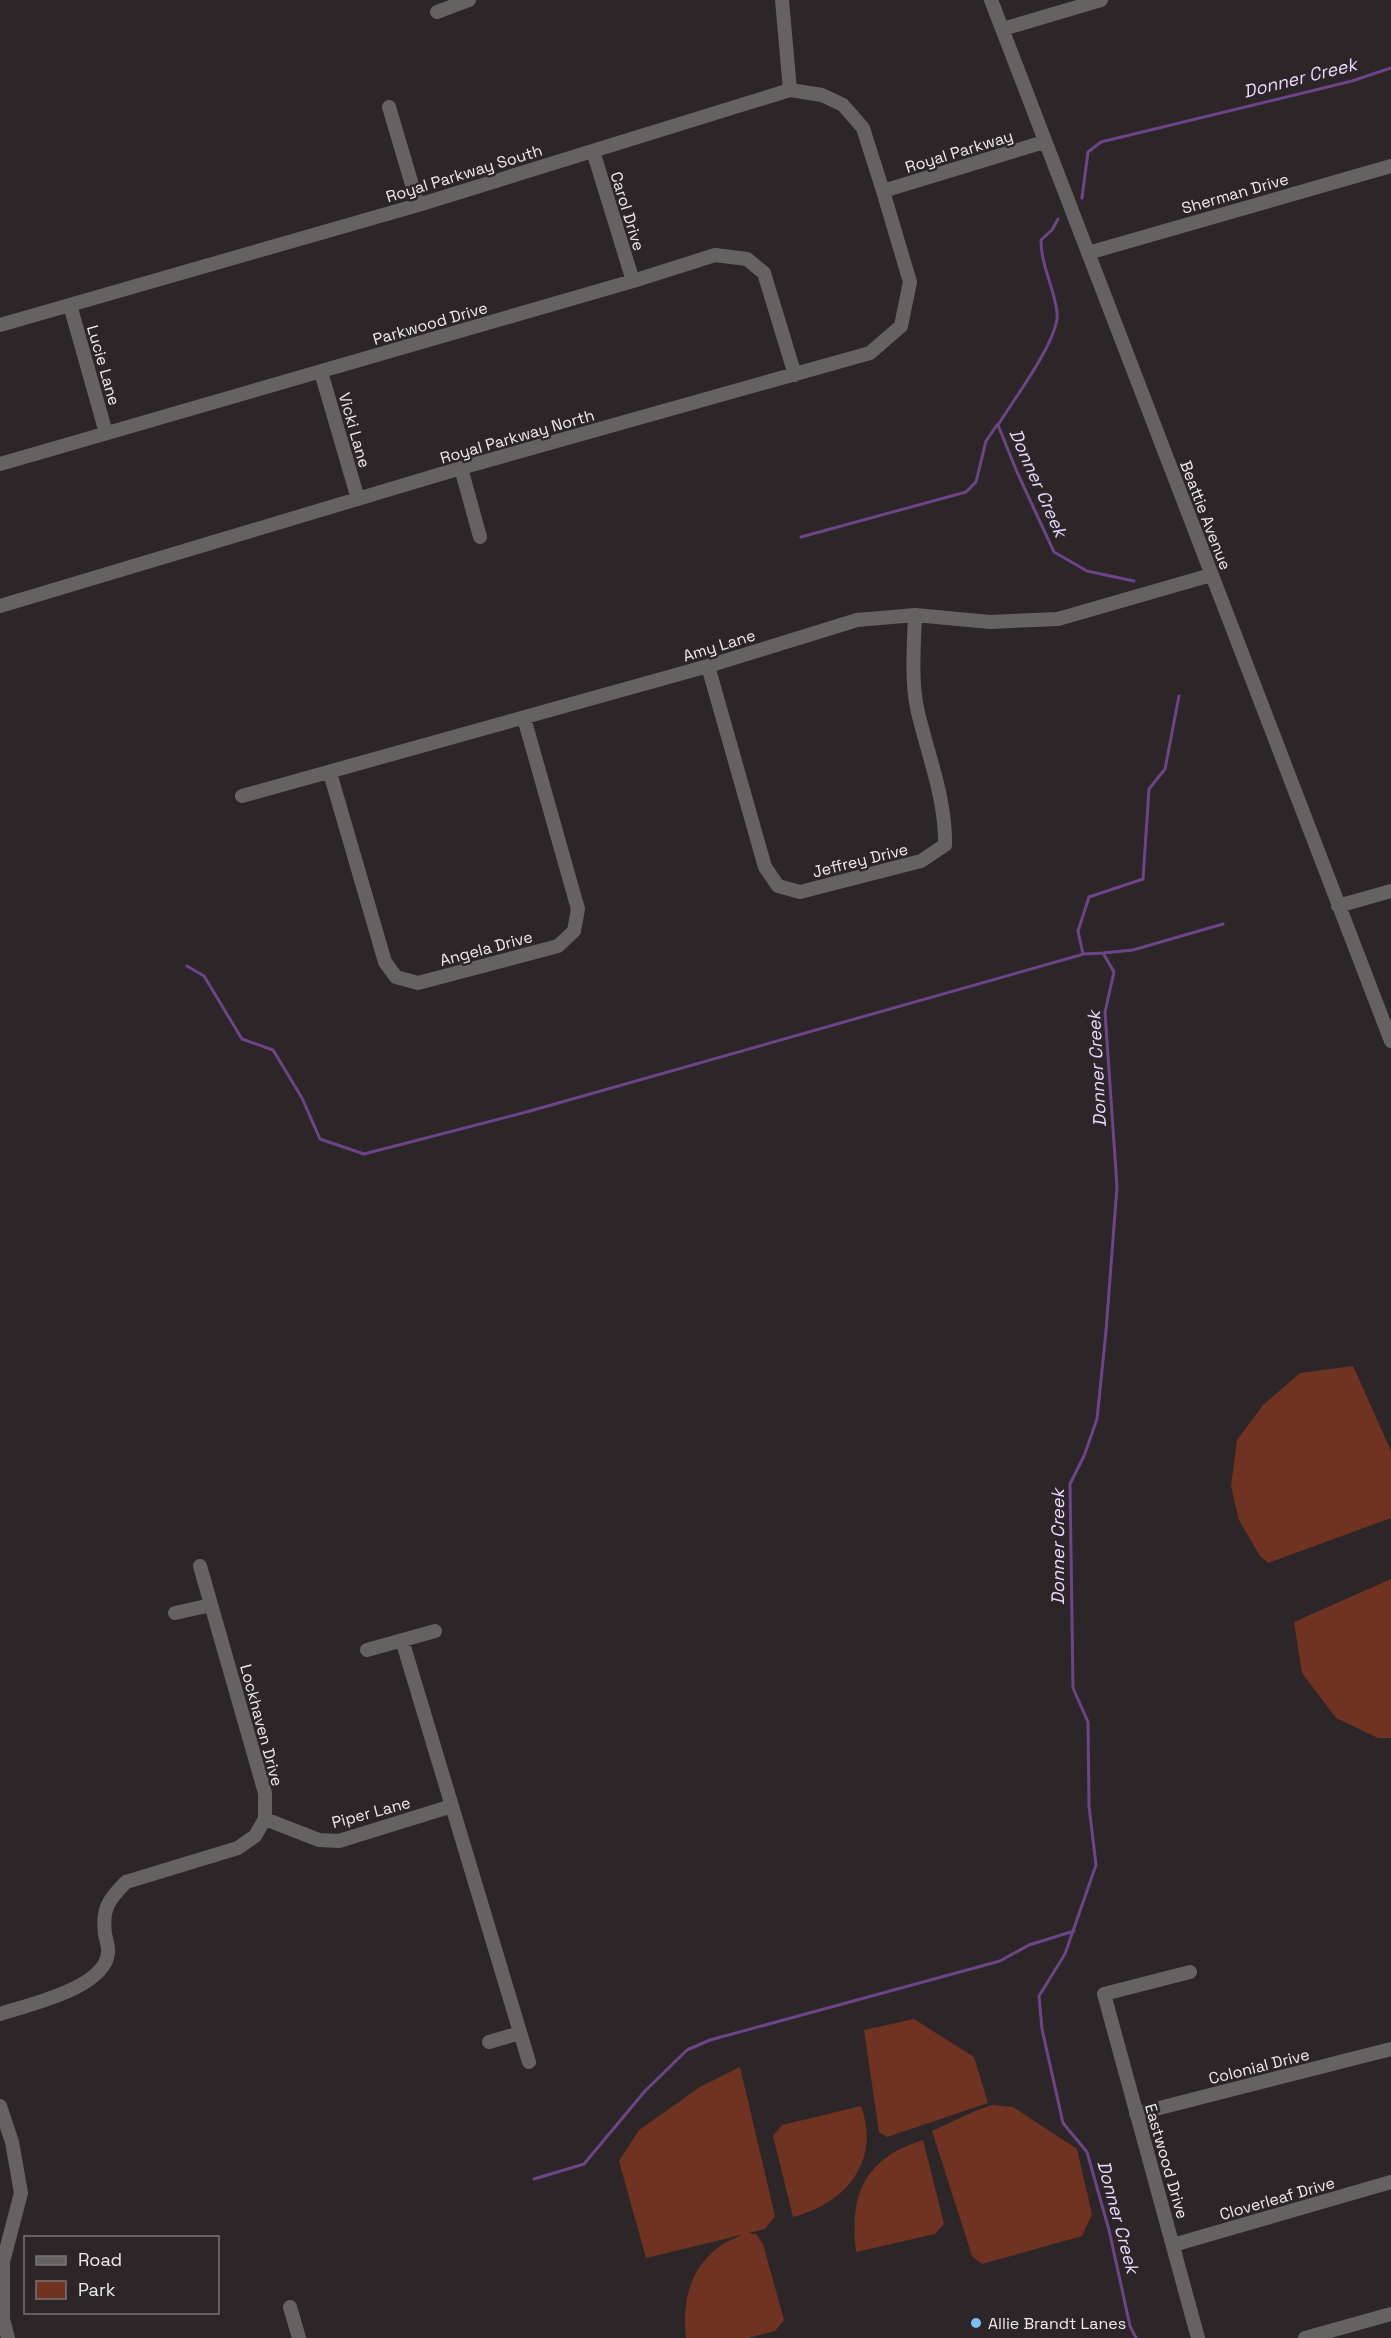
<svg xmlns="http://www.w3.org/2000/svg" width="1391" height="2338" font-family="'Space Grotesk',sans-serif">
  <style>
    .green { fill: #703221 }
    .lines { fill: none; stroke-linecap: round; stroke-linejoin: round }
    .stream { stroke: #6d4488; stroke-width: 3 }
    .minor { stroke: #666262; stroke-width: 14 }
    .poi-dot { fill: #7bbef8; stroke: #2c2628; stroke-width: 2 }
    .labels { text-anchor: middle; stroke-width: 5; stroke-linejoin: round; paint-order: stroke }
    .street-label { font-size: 16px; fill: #efeaec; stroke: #2c2628 }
    .poi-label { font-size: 16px; fill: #efeaec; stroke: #2c2628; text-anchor: start }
    .water-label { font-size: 18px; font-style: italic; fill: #edd7fe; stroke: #2c2628 }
  </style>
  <rect width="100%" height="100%" fill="#2c2628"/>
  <path class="green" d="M1353,1366l38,85v67l-123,45 -8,-7 -21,-36 -8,-34 6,-46 26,-35 37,-32z
    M1391,1579v159h-13l-42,-20 -34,-45 -8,-51z
    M914,2019l60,38 14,46 -101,34 -8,-5 -15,-102z
    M740,2067l35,149 -10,13 -17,4 8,1 7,10 21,76 -9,11 -27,7h-62c-4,-36 3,-69 34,-92 6,-5 15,-7 21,-11l-95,23 -27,-97 20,-31 61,-43z
    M992,2105l21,2 64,42 15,65 -10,22 -100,28 -10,-8 -40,-125 43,-20z
    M861,2106c20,55 -15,98 -68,111l-20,-81 9,-11z
    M923,2140l21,84 -9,10 -79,18c-7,-58 9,-94 67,-112z"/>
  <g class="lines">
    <path class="stream" d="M1082,198l6,-46 13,-10 251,-61 39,-13
      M1058,219l-6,11 -11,10c0,26 13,47 16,72 4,25 -45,90 -59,113l19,47 37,80 33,19 47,10
      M801,537l165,-45 10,-10 10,-41 11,-16
      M1103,953l30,-3 90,-26
      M187,966l17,10 38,63 31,11 29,48 18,41 44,15 166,-43 554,-157
      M534,2179l50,-15 61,-73 42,-41 23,-10 290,-79 29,-16 45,-14
      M1136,2338l-6,-12 -21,-96 -22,-78 -24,-29 -21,-94 -3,-33 26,-42 31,-89 -7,-59 -1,-84 -15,-34 -3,-204 14,-28 13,-37 9,-88 11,-144 -12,-175 9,-40 -11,-19 -20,1 -5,-23 11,-34 54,-18 6,-90 16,-20 14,-73"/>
    <path class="minor" d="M782,0l8,90
      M991,0l400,1041
      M437,12l32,-12
      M1003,29l98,-29
      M389,107l29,98
      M593,151l40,130
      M883,191l161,-49
      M1088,253l303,-87
      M70,305l36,128
      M0,325l418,-120 372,-115 32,5 21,10 20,23 20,63 27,91 -9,44 -31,27 -409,115 -461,138
      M321,372l37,127
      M0,464l633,-183 82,-26 32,4 17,14 31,102
      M461,468l19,69
      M708,666l57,201 13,19 22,6 121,-31 24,-16c1,-47 -18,-92 -28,-137 -6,-30 -3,-62 -2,-93
      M330,773l55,189 11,15 22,6 140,-37 16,-15 4,-22 -54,-191
      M242,796l466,-130 149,-46 58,-5 75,7 68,-3 153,-44
      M1338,906l53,-15
      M175,1613l36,-8
      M402,1640l127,422
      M367,1650l68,-19
      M265,1819l54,21 20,1 113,-35
      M1190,1972l-86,22 94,344
      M0,2014c28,-9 105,-26 108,-61 1,-6 -2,-13 -3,-19 -3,-25 3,-34 21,-52l112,-34 17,-12 10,-17v-26l-65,-227
      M489,2042l31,-9
      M0,2106l12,36 9,51 -18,69v57l5,19
      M1136,2114l255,-65
      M1173,2245l218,-63
      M290,2307l9,31
      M1305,2338l86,-24"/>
  </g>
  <circle class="poi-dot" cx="976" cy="2323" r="6"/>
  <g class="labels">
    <g class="street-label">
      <text transform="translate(959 151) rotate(-17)" y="6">Royal Parkway</text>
      <text transform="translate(464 173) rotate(-17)" y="6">Royal Parkway South</text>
      <text transform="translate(1235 193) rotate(-16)" y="6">Sherman Drive</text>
      <text transform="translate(628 211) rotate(73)" y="6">Carol Drive</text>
      <text transform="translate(430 323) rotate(-16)" y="6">Parkwood Drive</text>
      <text transform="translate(104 365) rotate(74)" y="6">Lucie Lane</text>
      <text transform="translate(355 430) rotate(74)" y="6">Vicki Lane</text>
      <text transform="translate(517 436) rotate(-16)" y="6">Royal Parkway North</text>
      <text transform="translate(1206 515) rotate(69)" y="6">Beattie Avenue</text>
      <text transform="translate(719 645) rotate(-17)" y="6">Amy Lane</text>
      <text transform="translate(860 860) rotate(-14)" y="6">Jeffrey Drive</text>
      <text transform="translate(486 948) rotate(-15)" y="6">Angela Drive</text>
      <text transform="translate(262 1725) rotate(75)" y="6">Lockhaven Drive</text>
      <text transform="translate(371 1812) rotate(-15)" y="6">Piper Lane</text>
      <text transform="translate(1259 2066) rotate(-14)" y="6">Colonial Drive</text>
      <text transform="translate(1167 2161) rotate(74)" y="6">Eastwood Drive</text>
      <text transform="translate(1277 2198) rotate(-16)" y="6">Cloverleaf Drive</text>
    </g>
    <g class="poi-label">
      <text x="988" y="2329">Allie Brandt Lanes</text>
    </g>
    <g class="water-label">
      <text transform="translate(1300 78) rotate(-14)" y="6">Donner Creek</text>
      <text transform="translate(1038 483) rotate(66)" y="6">Donner Creek</text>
      <text transform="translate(1097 1069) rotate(-93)" y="6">Donner Creek</text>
      <text transform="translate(1058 1547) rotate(-90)" y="6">Donner Creek</text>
      <text transform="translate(1118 2217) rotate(75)" y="6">Donner Creek</text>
    </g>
  </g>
  <rect x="24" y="2236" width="195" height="78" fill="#2c2628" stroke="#7a7476" stroke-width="1.5"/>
  <rect x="36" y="2256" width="30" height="9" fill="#666262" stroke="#7a7476" stroke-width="1.5"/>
  <text x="78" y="2266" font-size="18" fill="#efeaec">Road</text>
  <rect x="36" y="2281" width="30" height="18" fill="#703221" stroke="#7a7476" stroke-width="1.5"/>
  <text x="78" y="2296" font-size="18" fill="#efeaec">Park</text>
</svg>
